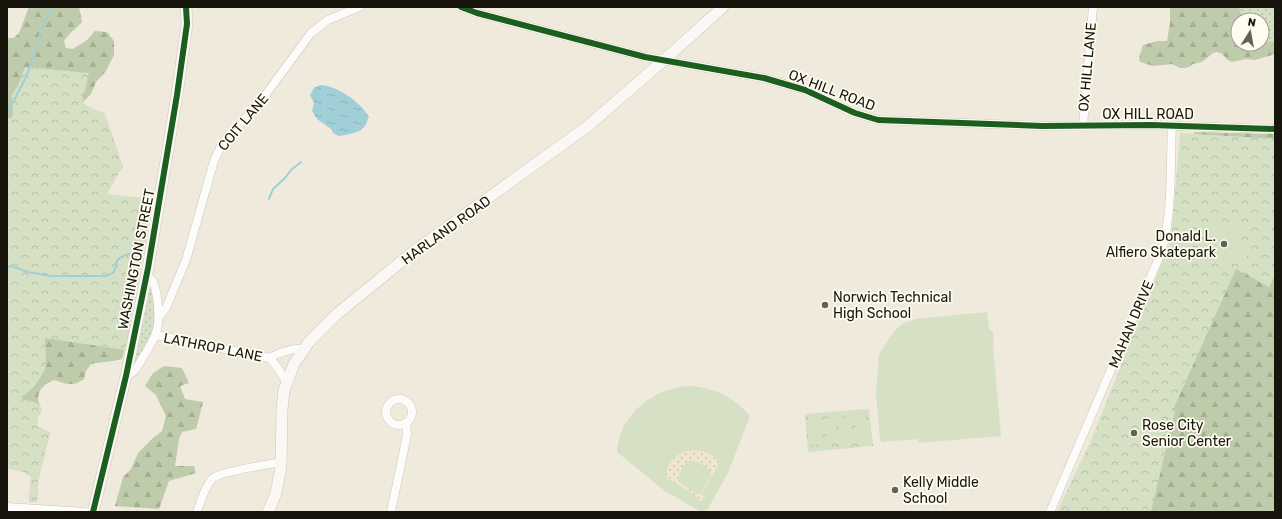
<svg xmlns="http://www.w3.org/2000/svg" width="1282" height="519" font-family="Rubik,sans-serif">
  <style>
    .grass { fill: url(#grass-dots) }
    .forest { fill: url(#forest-firs) }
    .sand { fill: url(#sand-dots); fill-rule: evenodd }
    .park { fill: url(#park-crowns) }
    .garden { fill: #d5e0c4; fill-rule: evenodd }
    .water { fill: url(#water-ripples) }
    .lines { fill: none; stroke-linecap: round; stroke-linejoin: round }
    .stream { stroke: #a0cfd7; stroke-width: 2 }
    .street-casing { stroke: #cbc7bc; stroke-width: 9 }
    .secondary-casing { stroke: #cbc7bc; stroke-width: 12 }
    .street { stroke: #fdfcfa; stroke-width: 8 }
    .secondary { stroke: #faf7f5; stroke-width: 11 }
    .cycleway-casing { stroke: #fffcf1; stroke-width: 8 }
    .cycleway { stroke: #1b5e20; stroke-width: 6 }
    .poi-dot { fill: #636055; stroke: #fffcf1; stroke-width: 1.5 }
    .labels { text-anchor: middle; stroke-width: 3.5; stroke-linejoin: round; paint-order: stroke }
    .street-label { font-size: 14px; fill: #18150c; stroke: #fffcf1 }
    .poi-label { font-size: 14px; fill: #18150c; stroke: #fffcf1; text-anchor: start }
  </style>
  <defs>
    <pattern id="grass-dots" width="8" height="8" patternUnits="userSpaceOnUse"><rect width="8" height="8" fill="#d5e0c4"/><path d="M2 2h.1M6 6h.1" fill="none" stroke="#b6bfa7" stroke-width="1.8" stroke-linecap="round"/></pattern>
    <pattern id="forest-firs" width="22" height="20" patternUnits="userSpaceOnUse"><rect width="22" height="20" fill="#beccab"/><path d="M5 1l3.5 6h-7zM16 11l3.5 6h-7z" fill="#a3ae92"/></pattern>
    <pattern id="sand-dots" width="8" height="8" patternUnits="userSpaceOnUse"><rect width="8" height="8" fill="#efe7cd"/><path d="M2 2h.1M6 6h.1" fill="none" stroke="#ccc5af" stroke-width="1.8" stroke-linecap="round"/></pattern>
    <pattern id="park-crowns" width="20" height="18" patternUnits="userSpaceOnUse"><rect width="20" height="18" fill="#d5e0c4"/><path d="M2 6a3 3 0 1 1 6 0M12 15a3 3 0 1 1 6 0" fill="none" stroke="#b6bfa7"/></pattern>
    <pattern id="water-ripples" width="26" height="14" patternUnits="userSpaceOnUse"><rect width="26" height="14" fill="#a0cfd7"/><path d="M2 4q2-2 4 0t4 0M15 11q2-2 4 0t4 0" fill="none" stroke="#89b1b7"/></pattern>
  </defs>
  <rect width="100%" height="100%" fill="#efeadc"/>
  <path class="grass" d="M1239,7h36v34l-8,1 -5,-1v-21h-19z
    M150,284l3,2 3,39 -15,32 -10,11z"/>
  <path class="forest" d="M29,7h50l3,15c-6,7 -13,11 -18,19l2,7 7,1 14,-9 8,-9 12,1 7,9v14l-8,16 -10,11 -5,12 -9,9 -75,25v-90h7l5,-5z
    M1168,7h71l4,13h-5v24h24v-3l5,1 8,-1v13l-20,6 -9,-1 -14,3 -4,-2 -6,-6 -5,-2 -4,1 -11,9 -9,2 -4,3 -4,1h-5l-8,-4 -19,2 -13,-4 -1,-4 4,-13 14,-4h10l3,-18v-14z
    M1194,132l81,2v378h-138z
    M132,319l-10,40c-10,3 -21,3 -31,5l-5,7 -2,8c-11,8 -18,5 -30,1 -15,6 -20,16 -12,30l-4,6 -1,10 13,7 -12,47 -1,22h-8l2,-25 -7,-5 -17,-4v-72l17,-1 9,-8 12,-18v-32z
    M164,366l18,2 7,15 -9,3 5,13 18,3 -7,27 -14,3 -3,7 -4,27h19l2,7 -27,8 -10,28 -44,-3 8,-29 8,-8 7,-16 15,-15 9,-7 4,-15 -10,-21 -11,-9 8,-13z"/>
  <path class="sand" d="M690,450c11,0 23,2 29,13l-17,30 2,6 -3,2 -4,-1 -1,-5 -28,-16 -2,-3c0,-14 12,-23 24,-26zM690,460c7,0 17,7 21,12l-10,21 -4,1 -18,-18z"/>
  <path class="park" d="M25,67l64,6 -7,30 23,11 18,52 -16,28 46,5 -28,151 -80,-12c0,8 2,25 0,31 -5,11 -15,24 -25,28l19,7 3,6 -4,6 -1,10 13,7 -12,47 -1,22h-8l2,-25 -7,-5 -17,-4v-349l4,-1 2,-3 -1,-20 7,-12z
    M1180,133l95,6v136l-6,12 -33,-18 -63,141 2,1 -24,101h-94l35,-74 79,-198z
    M869,409l4,37 -65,6 -3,-38z"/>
  <path class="garden" d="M1226,223l14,5 -1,7 -3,1 1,7 7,2 4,10 -4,4h-14l-5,5 -3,1 -9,-8v-6l-6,-19 4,-6z
    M987,312l2,17 4,4 1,13 -1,1 8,89 -83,7v-4l-36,3 -2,-2 -4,-46 3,-39 15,-24 10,-8 11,-4z
    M689,386c25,1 45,11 61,30l-23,59 -20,35 -6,2 -36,-21 -48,-39c3,-38 35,-63 72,-66zM690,450c11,0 23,2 29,13l-17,31 2,3 -3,4 -5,-2v-4l-28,-16 -2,-3c0,-14 12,-23 24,-26z
    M866,416l3,24 -12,1 -2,-24z
    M851,417l2,25 -11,1 -2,-25z
    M836,418l2,25 -11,1 -2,-25z
    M821,420l2,24 -11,1 -3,-24z
    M690,460c7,0 17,7 21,12l-1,6 -9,15 -4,1 -19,-13c0,-7 6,-17 12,-21z"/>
  <path class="water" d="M320,85c16,0 41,17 49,32l-4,9 -5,5 -10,3 -11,2 -6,-3 -2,-4 -14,-10 -5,-8 2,-8 -4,-8 4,-7z"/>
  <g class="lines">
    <path class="stream" d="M7,114l20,-39 15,-47 10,-21
      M269,199l4,-10 12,-11 6,-8 10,-8
      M7,267l4,-1 17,6 23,4h56l7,-4c1,-3 2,-8 3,-11 5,-7 18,-8 26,-9
      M443,512h6"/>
    <defs>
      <path id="street" d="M461,7l16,6 168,44 119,21 41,12 50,23 23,7 164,6 109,-1 124,4
        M1083,126l10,-119
        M159,317l7,-9 20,-48 28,-99 9,-19 35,-37 53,-72 17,-13 31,-13
        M156,335l113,23c9,7 11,16 18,24
        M269,358c11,-6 21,-10 34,-9
        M126,376c9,-3 12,-10 16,-17 16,-25 19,-33 15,-62 -2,-9 -2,-16 -10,-21
        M386 412a13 13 0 1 1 26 0a13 13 0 1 1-26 0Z
        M7,507l78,5
        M197,512c3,-9 9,-28 16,-34 7,-6 57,-14 69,-16
        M391,512l16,-77 -1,-12
        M1050,512l111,-259c12,-38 9,-88 11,-128"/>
      <path id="secondary" d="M93,512l33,-136 22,-108 29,-173 10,-71 -1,-17
        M268,512l8,-19 5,-26 1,-58 2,-19 10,-26 15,-22 28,-28 76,-62 175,-126 76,-66 59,-53"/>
    </defs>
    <use href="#street" class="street-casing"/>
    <use href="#secondary" class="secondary-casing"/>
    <use href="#street" class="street"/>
    <use href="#secondary" class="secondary"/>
    <defs>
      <path id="cycleway" d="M461,7l16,6 168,44 119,21 41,12 50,23 23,7 164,6 109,-1 124,4
        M93,512l33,-136 22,-108 29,-173 10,-71 -1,-17"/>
    </defs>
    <use href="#cycleway" class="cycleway-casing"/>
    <use href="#cycleway" class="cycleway"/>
  </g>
  <g class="poi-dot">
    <circle cx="1224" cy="244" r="4"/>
    <circle cx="825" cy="305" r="4"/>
    <circle cx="1134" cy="433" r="4"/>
    <circle cx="895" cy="490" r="4"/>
  </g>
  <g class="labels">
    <g class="street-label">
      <text transform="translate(1087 67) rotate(-85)" y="5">OX HILL LANE</text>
      <text transform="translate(832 90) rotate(21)" y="5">OX HILL ROAD</text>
      <text x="1148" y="119">OX HILL ROAD</text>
      <text transform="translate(243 122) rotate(-50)" y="5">COIT LANE</text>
      <text transform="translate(446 230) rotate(-36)" y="5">HARLAND ROAD</text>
      <text transform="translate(136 259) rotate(-79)" y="5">WASHINGTON STREET</text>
      <text transform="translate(1131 324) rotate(-67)" y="5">MAHAN DRIVE</text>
      <text transform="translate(213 347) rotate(11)" y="5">LATHROP LANE</text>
    </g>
    <g class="poi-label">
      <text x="1216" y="241" text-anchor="end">Donald L.<tspan x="1216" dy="16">Alfiero Skatepark</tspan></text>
      <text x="833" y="302">Norwich Technical<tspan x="833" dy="16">High School</tspan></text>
      <text x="1142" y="430">Rose City<tspan x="1142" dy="16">Senior Center</tspan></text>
      <text x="903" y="487">Kelly Middle<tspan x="903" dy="16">School</tspan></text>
    </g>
  </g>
  <rect width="1282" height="519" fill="none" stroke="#18150c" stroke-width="16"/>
  <g transform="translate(1250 32) rotate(11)"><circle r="19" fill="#fffcf1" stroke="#a3a095"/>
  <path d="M0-3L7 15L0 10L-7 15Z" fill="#636055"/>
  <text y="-6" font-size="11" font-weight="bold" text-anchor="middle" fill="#18150c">N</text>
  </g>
</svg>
